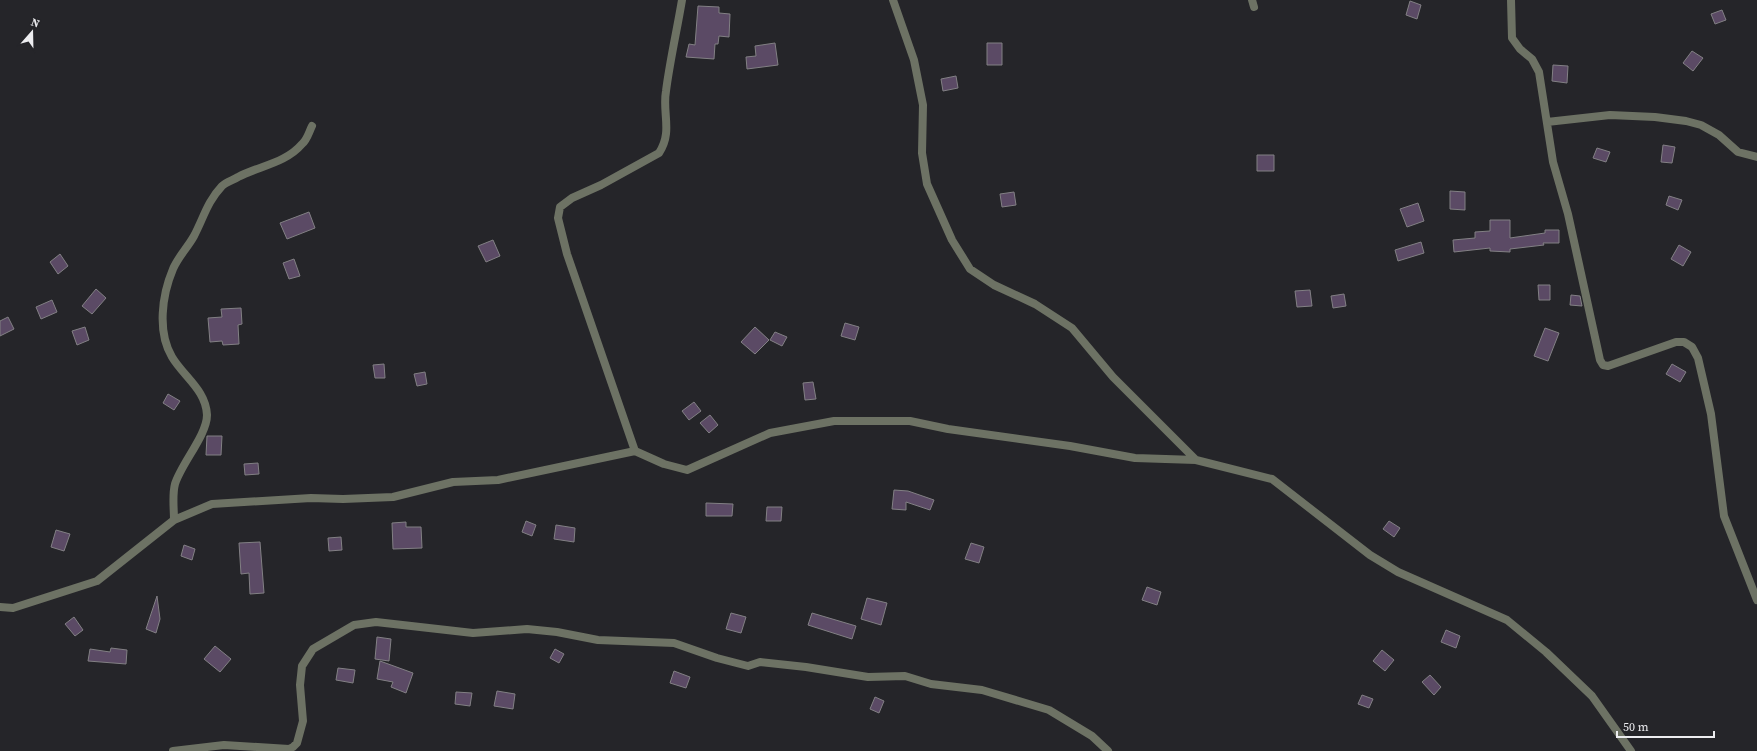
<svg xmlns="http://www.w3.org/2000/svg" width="1757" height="751" font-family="'Source Serif 4',serif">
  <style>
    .building { fill: #5b4a65; stroke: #828084 }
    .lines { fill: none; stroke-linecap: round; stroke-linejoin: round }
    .street { stroke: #6d7264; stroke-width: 8 }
  </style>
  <rect width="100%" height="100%" fill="#252529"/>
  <path class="building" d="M1410,1l11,4 -4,14 -11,-4z
    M698,6l21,1v6l11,1 -1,23 -10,-1 -1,8h-3l-1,15 -28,-2 3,-13 6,1z
    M1722,10l4,10 -11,4 -4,-10z
    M775,43l3,22 -31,4 -1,-12 10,-1 -1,-10z
    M987,43h15v22h-15z
    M1692,51l11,7 -10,13 -10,-8z
    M1553,65l15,1 -1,17 -15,-2z
    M956,76l2,12 -15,3 -2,-12z
    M1663,145l12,2 -3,16 -11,-1z
    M1597,148l13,4 -4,10 -13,-4z
    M1257,155h17v16h-17z
    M1450,191l15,1v18l-15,-1z
    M1014,192l2,13 -14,2 -2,-13z
    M1669,196l13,4 -4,10 -12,-5z
    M1418,203l6,18 -17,6 -7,-18z
    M309,212l6,16 -28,11 -7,-16z
    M1490,220h20v18l35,-5v-3h14v13h-16l1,2 -34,4v3l-20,-1v-3l-36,4 -1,-12 22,-2v-6l15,-1z
    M493,240l7,16 -14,6 -8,-16z
    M1421,242l3,11 -26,8 -3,-11z
    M1679,245l12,7 -8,14 -12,-7z
    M60,254l8,12 -10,8 -8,-12z
    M294,259l6,17 -11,3 -6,-16z
    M1538,285h12v15h-11z
    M96,289l10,9 -14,16 -10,-8z
    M1310,290l2,16 -15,1 -2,-16z
    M1344,294l2,12 -13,2 -2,-12z
    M1571,295l9,1 2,10 -12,-1z
    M52,300l5,12 -16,7 -5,-12z
    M241,308l1,16 -4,1 1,19 -16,1 -1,-4 -12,1 -2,-24 14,-1 -1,-8z
    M8,317l6,12 -14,7v-15z
    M845,323l14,4 -4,13 -14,-4z
    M85,327l4,13 -12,5 -5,-14z
    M755,327l14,13 -14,14 -14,-12z
    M1545,328l14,5 -11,28 -14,-5z
    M775,332l12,5 -5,9 -12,-6z
    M384,364l1,14h-10l-2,-13z
    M1672,364l14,8 -6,10 -14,-8z
    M425,372l2,12 -10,2 -3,-12z
    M813,382l3,17 -11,1 -2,-17z
    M168,394l12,7 -6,9 -11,-7z
    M694,402l7,9 -12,9 -7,-9z
    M710,415l8,10 -9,8 -9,-10z
    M207,436h15l-1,19h-15z
    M258,463l1,11 -14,1 -1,-11z
    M894,490l14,1 26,9 -4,10 -24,-8v8l-14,-1z
    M706,503l27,1 -1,12h-26z
    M767,507h15l-1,14h-15z
    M526,521l10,4 -4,11 -10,-4z
    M1389,521l11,7 -6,9 -11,-8z
    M406,522v5h15l1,21 -29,1 -1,-26z
    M556,525l19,3 -1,14 -20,-3z
    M56,530l14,4 -6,17 -13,-4z
    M341,537l1,13 -13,1 -1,-13z
    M260,542l4,51 -14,1 -1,-21 -8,1 -2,-31z
    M971,543l13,4 -5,16 -14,-4z
    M184,545l11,4 -3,11 -11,-4z
    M1147,587l14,5 -4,13 -15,-5z
    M157,596l3,23 -4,14 -10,-4z
    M867,598l20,5 -6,22 -20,-6z
    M731,613l15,4 -5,16 -15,-4z
    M812,613l44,13 -4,13 -44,-14z
    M74,617l9,13 -8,6 -10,-12z
    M1446,630l14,6 -4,12 -15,-6z
    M377,637l14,2 -2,22 -14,-2z
    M215,646l16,13 -11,13 -16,-13z
    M111,648l16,2 -1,14 -38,-3 2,-12 20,3z
    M555,649l9,5 -5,9 -9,-5z
    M1382,650l12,10 -9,11 -12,-10z
    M380,661l33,12 -7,20 -15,-6 2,-5 -16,-3z
    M338,668l17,2 -2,13 -17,-3z
    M674,671l16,6 -4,11 -16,-5z
    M1430,675l11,12 -7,8 -12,-13z
    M497,691l18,3 -2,15 -19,-3z
    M456,692l16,1 -2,13 -15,-2z
    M1362,695l11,4 -4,9 -11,-4z
    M875,697l9,4 -5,12 -9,-4z"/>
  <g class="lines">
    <path class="street" d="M893,0l21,60 9,45 -1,48 5,31 25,56 18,29 24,16 41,19 37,24 41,49 83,83
      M1252,0l2,7
      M1511,0l1,38 8,11 12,10 7,13 14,90 15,52 32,146 3,5 5,1 68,-24h8l8,5 6,11 13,56 13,102 33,84
      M1547,122l63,-7 45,2 31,4 15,4 18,10 19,17 19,5
      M635,451l-68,-197 -9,-36 2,-11 12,-9 29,-13 58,-32c14,-21 3,-40 7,-62 4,-31 11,-61 16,-91
      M174,520c0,-12 -2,-25 1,-36 6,-20 32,-49 32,-69 -1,-25 -23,-38 -35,-58 -15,-25 -10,-62 1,-88 5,-12 15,-22 21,-33 10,-19 13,-34 28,-50 4,-4 11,-6 16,-9 21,-11 48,-14 64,-33 5,-4 7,-12 10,-18
      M0,607l13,1 84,-27 77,-61 38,-16 99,-6 32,1 50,-2 60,-15 45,-2 137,-29 29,13 23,6 83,-37 64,-12h76l38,8 122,17 65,12 61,2 76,19 98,76 28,17 109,48 39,32 46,44 39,55
      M173,751l51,-6 65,4 4,-2 4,-4 6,-22 -3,-36 2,-19 11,-17 41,-24 22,-3 97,11 54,-4 30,3 41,8 76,3 43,15 31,8 12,-4 46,5 62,10 37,-1 26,8 51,6 67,20 43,26 16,15"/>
  </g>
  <g transform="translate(32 32) rotate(20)" stroke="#252529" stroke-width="3" paint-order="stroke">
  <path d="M0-3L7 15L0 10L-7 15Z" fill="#ededf0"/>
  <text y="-6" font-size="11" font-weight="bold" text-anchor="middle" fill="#ededf0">N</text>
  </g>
  <path d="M1617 731v6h97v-6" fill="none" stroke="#ededf0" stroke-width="2"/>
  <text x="1623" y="731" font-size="12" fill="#ededf0" stroke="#252529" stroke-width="3" paint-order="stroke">50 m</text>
</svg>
